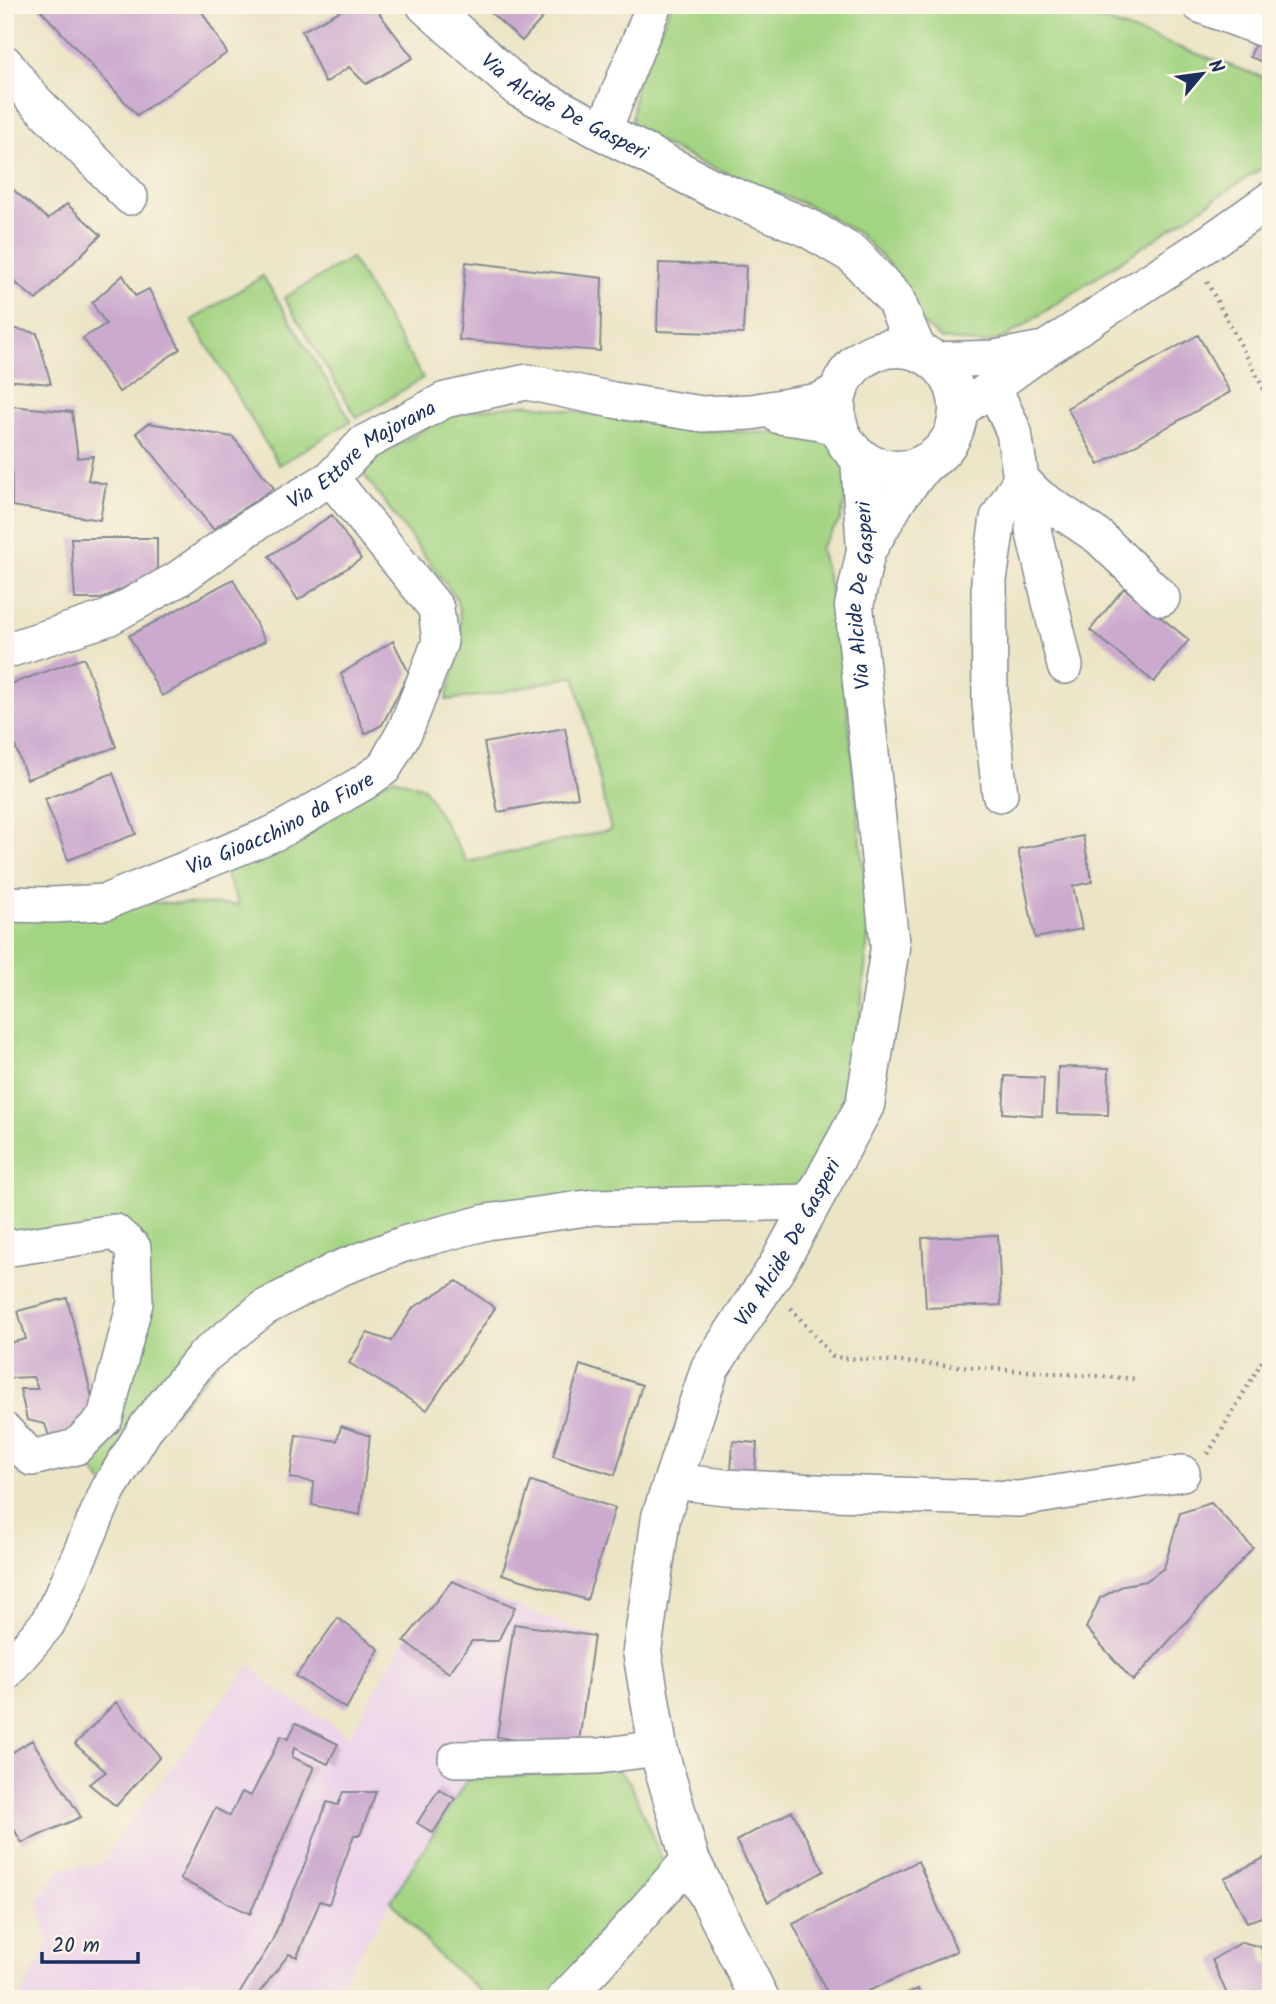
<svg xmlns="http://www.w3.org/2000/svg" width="1276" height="2004" font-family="Kalam,sans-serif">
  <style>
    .built { fill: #ebd1eb }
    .green { fill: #a3d482; stroke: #5f8270; stroke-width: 2 }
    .building { fill: #ccaacf }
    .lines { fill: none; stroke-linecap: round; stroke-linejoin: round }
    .minor-casing { stroke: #838a92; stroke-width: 38 }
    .major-casing { stroke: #838a92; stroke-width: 41 }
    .path { stroke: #838a92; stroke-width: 4.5; stroke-dasharray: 2 5; stroke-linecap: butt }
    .minor { stroke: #fff; stroke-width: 35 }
    .major { stroke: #fff; stroke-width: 38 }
    .labels { text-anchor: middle; stroke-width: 5; stroke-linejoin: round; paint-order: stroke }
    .street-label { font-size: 21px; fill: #1b2f5e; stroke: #fcf5e5 }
  </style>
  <rect width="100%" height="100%" fill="#fcf5e5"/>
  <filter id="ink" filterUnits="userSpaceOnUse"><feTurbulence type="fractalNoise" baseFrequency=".0143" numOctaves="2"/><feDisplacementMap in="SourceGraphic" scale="14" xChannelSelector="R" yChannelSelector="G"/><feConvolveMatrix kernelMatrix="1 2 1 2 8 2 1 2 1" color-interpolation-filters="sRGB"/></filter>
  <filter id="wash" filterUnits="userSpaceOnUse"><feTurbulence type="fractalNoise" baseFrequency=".00686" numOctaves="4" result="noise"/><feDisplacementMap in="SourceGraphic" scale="28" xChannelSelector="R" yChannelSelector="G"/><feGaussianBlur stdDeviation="1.57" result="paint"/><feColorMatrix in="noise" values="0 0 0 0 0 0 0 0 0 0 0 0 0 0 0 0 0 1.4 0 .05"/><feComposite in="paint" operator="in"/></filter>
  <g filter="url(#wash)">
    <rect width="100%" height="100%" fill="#ebe4c5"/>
    <path class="built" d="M452,1581l142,55 -15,136 -124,27 -124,200h-312l29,-56 -10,-43 24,-33 41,-3 17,-30 130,-169 20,20 79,51 55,-95z"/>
    <path class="green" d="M671,5h389l211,75v82l-265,175 -21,7 -44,-5 -21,-18 -14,-35 -18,-23 -29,-29 -40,-24 -124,-50 -64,-31 5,-47z
      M351,258l72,120 -66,40 -73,-120z
      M263,276l88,145 -72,44 -87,-145z
      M528,404l165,26 84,3 49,5 19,15 9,22 -15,47 -19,26 19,76 30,301 -14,146 -12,44 -45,88 -311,19 -223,86 -156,182 -32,-43 29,-29 27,-170 -127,1v-331l121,-16 113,3 -17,-38 171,-89 31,10 43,74 144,-32 -36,-154 -87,19 -42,5c9,-34 21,-67 10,-102l-97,-130 93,-55z
      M615,1768l15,14 41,99 -109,118h-73l-51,-44 -47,-54 76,-121z"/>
    <g id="blocks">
      <path class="building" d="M36,5h162l29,48 -90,62z
        M351,5h22l40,53 -47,26 -17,-17 -24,16 -23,-52z
        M482,5h72l-32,36z
        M1261,29l10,3v33l-21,-8z
        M5,183l43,36 19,-15 34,31 -65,65 -31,-26z
        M466,262l136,16 -2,73 -141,-11z
        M659,263l87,3 -3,68 -86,-3z
        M123,275l12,21 14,-7 31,60 -61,43 -36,-54 23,-14 -14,-21z
        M5,327l32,6 14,51 -46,-4z
        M1198,335l32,57 -131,73 -32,-57z
        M11,406l61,6 6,46 15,-2 -5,24 18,4 -6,36 -88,-14z
        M149,423l84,14 41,51 -61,41 -77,-96z
        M332,515l29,44 -63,41 -29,-44z
        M71,538h86v34l-56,27h-26z
        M233,579l32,62 -103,55 -33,-60z
        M1124,588l65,52 -35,42 -64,-52z
        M393,641l16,32 -27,52 -17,9 -24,-60z
        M84,658l32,89 -89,32 -22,-61v-32z
        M565,728l13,69 -80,15 -14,-69z
        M113,773l23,61 -68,26 -23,-61z
        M5,814l8,28 -8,2z
        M1083,836l9,46 -19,4 9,43 -47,9 -17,-89z
        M1058,1067l51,1 -1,47 -51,-1z
        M1005,1076l39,2 -2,38 -39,-3z
        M1268,1098h3v50h-4z
        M998,1235l3,70 -75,3 -4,-70z
        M457,1281l38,27 -68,102 -78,-47 18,-30 24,8 22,-33z
        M67,1298l29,115 -45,29 -6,-18 -18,-4 -7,-31h18l-5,-12 -24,1 -4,-17v-17l21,-5 -8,-28z
        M580,1365l62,20 -27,90 -62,-19z
        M341,1426l29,10 -10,79 -48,-10 2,-23 -24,-4 6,-43 41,6z
        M733,1441l24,2 -2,30 -24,-2z
        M531,1481l84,27 -28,92 -85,-26z
        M1211,1503l42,45 -120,133 -47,-53 14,-30 24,-13 22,-4 18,-13 16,-55z
        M452,1581l63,26 -17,34h-26l-23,32 -45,-32z
        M338,1618l41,31 -33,60 -50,-33z
        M514,1624l80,12 -16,113 -81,-12z
        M116,1702l44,55 -44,49 -27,-22 17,-12 -31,-28z
        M296,1723l42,21 -10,20 -34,-16 -2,9 22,10 -64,147 -70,-35 35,-71 15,8 12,-24 9,4 30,-60 7,3z
        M32,1740l49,77 -59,26 -17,-29v-57z
        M439,1789l16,10 -22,34 -16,-10z
        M343,1792h33l-16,43h-6l-25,69 -9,-3 -23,56 -8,-3 -33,43 -17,-3 32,-51 29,-66 27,-75 11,3z
        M792,1811l32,60 -56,31 -32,-61z
        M1266,1857l5,8v58l-4,-8 -20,7 -23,-44z
        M918,1861l39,90 -106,48h-21l-37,-75z
        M1242,1942l19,5 4,17 6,-2 -2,37h-40l-17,-39z
        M918,1989l3,10h-27v-1z"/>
    </g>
  </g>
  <g filter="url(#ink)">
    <use href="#blocks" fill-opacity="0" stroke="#838a92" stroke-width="2"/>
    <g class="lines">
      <defs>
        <g id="minor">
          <path d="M1200,5l71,27"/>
          <path d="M5,63l27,35 98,99"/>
          <path d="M603,132l51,-127"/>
          <path d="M934,360l61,-2 43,-8"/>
          <path d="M993,386l21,46 7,47 18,18 60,40 63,61"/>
          <path d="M958,412l87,-63 165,-107 61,-43"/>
          <path d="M779,416l42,6 20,10"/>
          <path d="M1039,497l-6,32 32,137"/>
          <path id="s1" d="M5,651l103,-33 70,-39 78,-56 75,-45 33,-35 81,-43 82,-18 86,18 89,14 49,-2 68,-11 20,-11"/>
          <path d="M1000,794l-10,-90 -1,-124 9,-62 23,-39"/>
          <path id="s2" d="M5,904l48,1 52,-3 172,-70 86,-49 21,-15 21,-37 35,-89 -4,-34 -105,-130"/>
          <path d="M5,1249l110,-17 18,16 2,55 -30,115 -29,29 -44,11 -27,-27"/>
          <path d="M673,1481l52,6 108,6 186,6 163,-26"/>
          <path d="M5,1673l42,-49 18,-35 43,-99 39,-64 56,-69 61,-49 74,-39 66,-25 83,-22 107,-15 218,-5"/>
          <path d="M456,1759l143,-3 59,-8"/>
          <path d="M564,1999l42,-44 84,-96"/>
        </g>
        <g id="major">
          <path id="s3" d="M426,5l93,83 195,101 94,39 46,27 41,44 22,52"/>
          <circle cx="897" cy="409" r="61"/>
          <path d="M866,551l32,-54 27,-34"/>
          <path id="s4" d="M760,1999l-70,-140 -32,-111 -16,-97 19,-134 49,-149 67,-101 88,-162 25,-157 -36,-342 12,-55 -6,-94"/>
        </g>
      </defs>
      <use href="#minor" class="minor-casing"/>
      <use href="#major" class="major-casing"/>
      <path class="path" d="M1154,5l13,5
        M1207,282l58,109 6,1
        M791,1308l42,49 304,22
        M1208,1454l63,-108"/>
      <use href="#minor" class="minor"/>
      <use href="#major" class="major"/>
    </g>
  </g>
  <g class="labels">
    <g class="street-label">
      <text dy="7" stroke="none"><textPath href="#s3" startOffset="173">Via Alcide De Gasperi</textPath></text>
      <text dy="7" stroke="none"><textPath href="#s1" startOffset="411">Via Ettore Majorana</textPath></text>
      <text dy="7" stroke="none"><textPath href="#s4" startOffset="1482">Via Alcide De Gasperi</textPath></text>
      <text dy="7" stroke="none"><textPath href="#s2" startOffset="292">Via Gioacchino da Fiore</textPath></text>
      <text dy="7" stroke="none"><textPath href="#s4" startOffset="810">Via Alcide De Gasperi</textPath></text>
    </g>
  </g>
  <rect width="1276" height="2004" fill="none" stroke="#fcf5e5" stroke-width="28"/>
  <g transform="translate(1202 74) rotate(61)" stroke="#fcf5e5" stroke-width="5" paint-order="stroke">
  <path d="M0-5L12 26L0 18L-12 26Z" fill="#1b2f5e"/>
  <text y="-10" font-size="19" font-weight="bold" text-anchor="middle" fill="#1b2f5e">N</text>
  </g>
  <path d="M42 1952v10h96v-10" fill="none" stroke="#1b2f5e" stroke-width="3.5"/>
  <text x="52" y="1952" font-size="21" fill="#1b2f5e" stroke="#fcf5e5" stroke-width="5" paint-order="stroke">20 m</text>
</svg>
